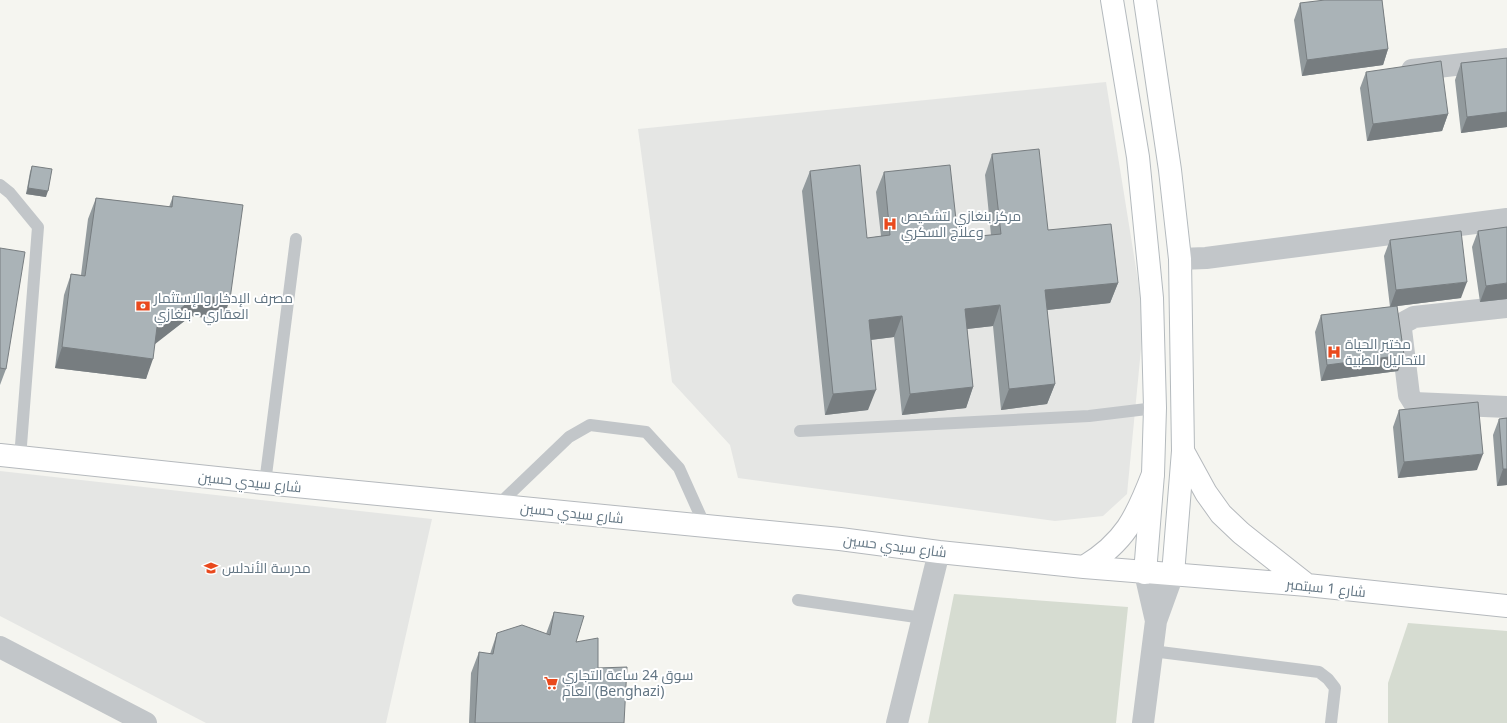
<svg xmlns="http://www.w3.org/2000/svg" width="1507" height="723" font-family="'Noto Sans',Cairo,sans-serif">
  <style>
    .built { fill: #e5e6e4 }
    .green { fill: #d6dcd1 }
    .lines { fill: none; stroke-linecap: round; stroke-linejoin: round }
    .secondary-casing { stroke: #b4babe; stroke-width: 24 }
    .primary-casing { stroke: #b5b9bd; stroke-width: 24 }
    .service { stroke: #c2c6c9; stroke-width: 12 }
    .minor { stroke: #c2c6c9; stroke-width: 22 }
    .secondary { stroke: #fff; stroke-width: 22 }
    .primary { stroke: #fff; stroke-width: 22 }
    .wall { fill: #929a9d }
    .shaded-wall { fill: #777d80 }
    .building { fill: #aab3b7; stroke: #777d80 }
    .labels { text-anchor: middle; stroke-width: 4; stroke-linejoin: round; paint-order: stroke }
    .poi-label { font-size: 14px; fill: #627583; stroke: #fff; text-anchor: start }
    .street-label { font-size: 14px; fill: #627583; stroke: #fff }
  </style>
  <rect width="100%" height="100%" fill="#f5f5f0"/>
  <path class="built" d="M1106,82l38,236 -17,176 -24,22 -48,5 -317,-43 -8,-33 -58,-63 -34,-253z
    M0,471l432,48 -46,204h-180l-206,-107z"/>
  <path class="green" d="M954,594l174,13 -12,116h-188z
    M1408,623l99,8v92h-119v-40z"/>
  <g class="lines">
    <defs>
      <path id="secondary" d="M1112,0l26,157 14,141 3,110 -2,66 -8,99
        M1145,0l25,170 10,89 3,192 -10,123"/>
      <path id="primary" d="M1183,451l23,42 15,21 20,19 66,52
        M0,455l265,28 575,56 99,13 145,15 223,18 200,21
        M1084,567c41,-25 52,-49 69,-93"/>
    </defs>
    <use href="#secondary" class="secondary-casing"/>
    <use href="#primary" class="primary-casing"/>
    <path class="service" d="M0,185l10,8 28,34 -18,231
      M800,431l289,-15 66,-8
      M265,483l31,-244
      M497,506l72,-69 21,-12 56,7 33,36 26,58
      M798,600l125,18
      M1152,651l167,21 9,7 7,9 -4,35"/>
    <path class="minor" d="M1412,70l95,-11
      M1180,259l26,-1 301,-39
      M1507,307l-93,10 -11,6 -2,6 8,66 5,8 93,4
      M1145,573l11,48
      M0,647l146,76
      M897,723l42,-171
      M1143,723l13,-102 17,-47"/>
    <use href="#secondary" class="secondary"/>
    <use href="#primary" class="primary"/>
  </g>
  <path class="wall" d="M1382,0l6,49 -5,16 -81,11 -8,-56 6,-17z
    M1507,58v69l-46,6 -6,-53 6,-17z
    M1366,72l82,42 -6,17 -75,10 -7,-53z
    M992,154l56,76 70,53 -8,20 -63,7 8,74 -8,20 -46,6 -8,-84 -26,3 6,58 -7,21 -64,7 -8,-78 -23,3 -3,70 -43,5 -23,-224 8,-20 57,67 14,-2 -5,-44 8,-20 74,66 33,-3 -6,-60z
    M32,166l14,31 -20,-3 4,-22z
    M173,196l50,124 -32,-4 -36,27 -9,36 -91,-11 9,-73 7,-21 10,1 7,-56 8,-21 73,9z
    M1478,231l29,68 -27,3 -8,-55z
    M1390,240l71,58 -64,8 7,49 -6,16 -77,10 -6,-49 6,-17 69,-8 -6,-51z
    M0,248l6,121 -6,16z
    M1399,410l78,60 -79,8 -5,-51z
    M1507,418v67l-10,1 -4,-51 6,-16z
    M554,612l22,30 22,26 26,55h-155l2,-50 8,-21 11,2 7,-21 49,1z"/>
  <path class="shaded-wall" d="M1388,49l-5,16 -81,11 5,-16z
    M1507,112v15l-46,6 6,-16z
    M1448,114l-6,17 -75,10 6,-17z
    M28,188l20,3 -2,6 -20,-3z
    M1467,282l-6,16 -71,9 6,-17z
    M1118,283l-8,20 -72,8 7,-21z
    M1507,283v16l-27,3 6,-16z
    M198,295l32,4 -7,21 -32,-4 -41,32 7,-21z
    M1000,305l-7,21 -35,4 7,-21z
    M902,316l-8,21 -33,4 8,-21z
    M62,347l91,12 -7,20 -91,-11z
    M1404,355l-6,16 -77,10 6,-16z
    M1055,384l-8,20 -46,6 8,-21z
    M973,387l-7,21 -64,7 8,-21z
    M876,390l-8,20 -43,5 8,-21z
    M1483,454l-6,16 -79,8 6,-16z
    M1503,469h4v16l-10,1z"/>
  <path class="building" d="M1325,0h57l6,49 -81,11 -7,-57z
    M1507,58v54l-40,5 -6,-54z
    M1441,61l7,53 -75,10 -7,-52z
    M1039,149l9,81 63,-6 7,59 -73,7 10,94 -46,5 -9,-84 -35,4 8,78 -63,7 -8,-78 -33,4 7,70 -43,4 -23,-223 50,-6 7,73 23,-3 -6,-63 66,-7 8,73 43,-4 -9,-80z
    M32,166l20,3 -4,22 -20,-3z
    M173,196l70,9 -13,94 -32,-4 -41,32 -4,32 -91,-12 9,-73 14,2 11,-78 76,9z
    M1507,227v56l-21,3 -8,-55z
    M1461,231l6,51 -71,8 -6,-50z
    M0,248l25,4 -19,117 -6,-1z
    M1397,306l7,49 -77,10 -6,-50z
    M1478,402l5,52 -79,8 -5,-52z
    M1507,418v51h-4l-4,-50z
    M554,612l30,4 -8,26 22,-4v30l29,-1 -3,56h-149l4,-71 14,2 4,-21 25,-8 28,10z"/>
  <defs>
    <symbol id="hospital-bare" viewBox="-9 -9 18 18"><path d="M-5-5h3v3.5h4V-5h3V5h-3V1.5h-4V5h-3Z" fill="#e9491d" stroke="#fff" stroke-width="2.5" paint-order="stroke"/></symbol>
    <symbol id="bank-bare" viewBox="-9 -9 18 18"><path d="M-6-4H6V4H-6ZM0-2.3a2.3 2.3 0 1 0 0 4.6a2.3 2.3 0 1 0 0-4.6Z" fill="#e9491d" stroke="#fff" stroke-width="2.5" paint-order="stroke"/></symbol>
    <symbol id="school-bare" viewBox="-9 -9 18 18"><path d="M0-5L7-2L0 1L-7-2ZM-4 1L0 2.5L4 1V4Q0 6-4 4Z" fill="#e9491d" stroke="#fff" stroke-width="2.5" paint-order="stroke"/></symbol>
    <symbol id="supermarket-bare" viewBox="-9 -9 18 18"><path d="M-6-5.5h2.5l.6 2H6L4.5 2H-2.5L-4.4-4H-6ZM-1.5 3.2a1.3 1.3 0 1 0 .1 0ZM3 3.2a1.3 1.3 0 1 0 .1 0Z" fill="#e9491d" stroke="#fff" stroke-width="2.5" paint-order="stroke"/></symbol>
  </defs>
  <g fill-rule="evenodd">
    <use href="#hospital-bare" x="880" y="214" width="20" height="20"/>
    <use href="#bank-bare" x="133" y="296" width="20" height="20"/>
    <use href="#hospital-bare" x="1324" y="342" width="20" height="20"/>
    <use href="#school-bare" x="201" y="558" width="20" height="20"/>
    <use href="#supermarket-bare" x="541" y="673" width="20" height="20"/>
  </g>
  <g class="labels">
    <g class="poi-label">
      <text x="901" y="221">مركز بنغازي لتشخيص<tspan x="901" dy="16">وعلاج السكري</tspan></text>
      <text x="154" y="303">مصرف الإدخار والإستثمار<tspan x="154" dy="16">العقاري - بنغازي</tspan></text>
      <text x="1345" y="349">مختبر الحياة<tspan x="1345" dy="16">للتحاليل الطبية</tspan></text>
      <text x="222" y="573">مدرسة الأندلس</text>
      <text x="562" y="680">سوق 24 ساعة التجاري<tspan x="562" dy="16">العام (Benghazi)</tspan></text>
    </g>
    <g class="street-label">
      <text transform="translate(250 482) rotate(6)" y="5">شارع سيدي حسين</text>
      <text transform="translate(572 513) rotate(6)" y="5">شارع سيدي حسين</text>
      <text transform="translate(895 546) rotate(7)" y="5">شارع سيدي حسين</text>
      <text transform="translate(1326 588) rotate(6)" y="5">شارع 1 سبتمبر</text>
    </g>
  </g>
</svg>
